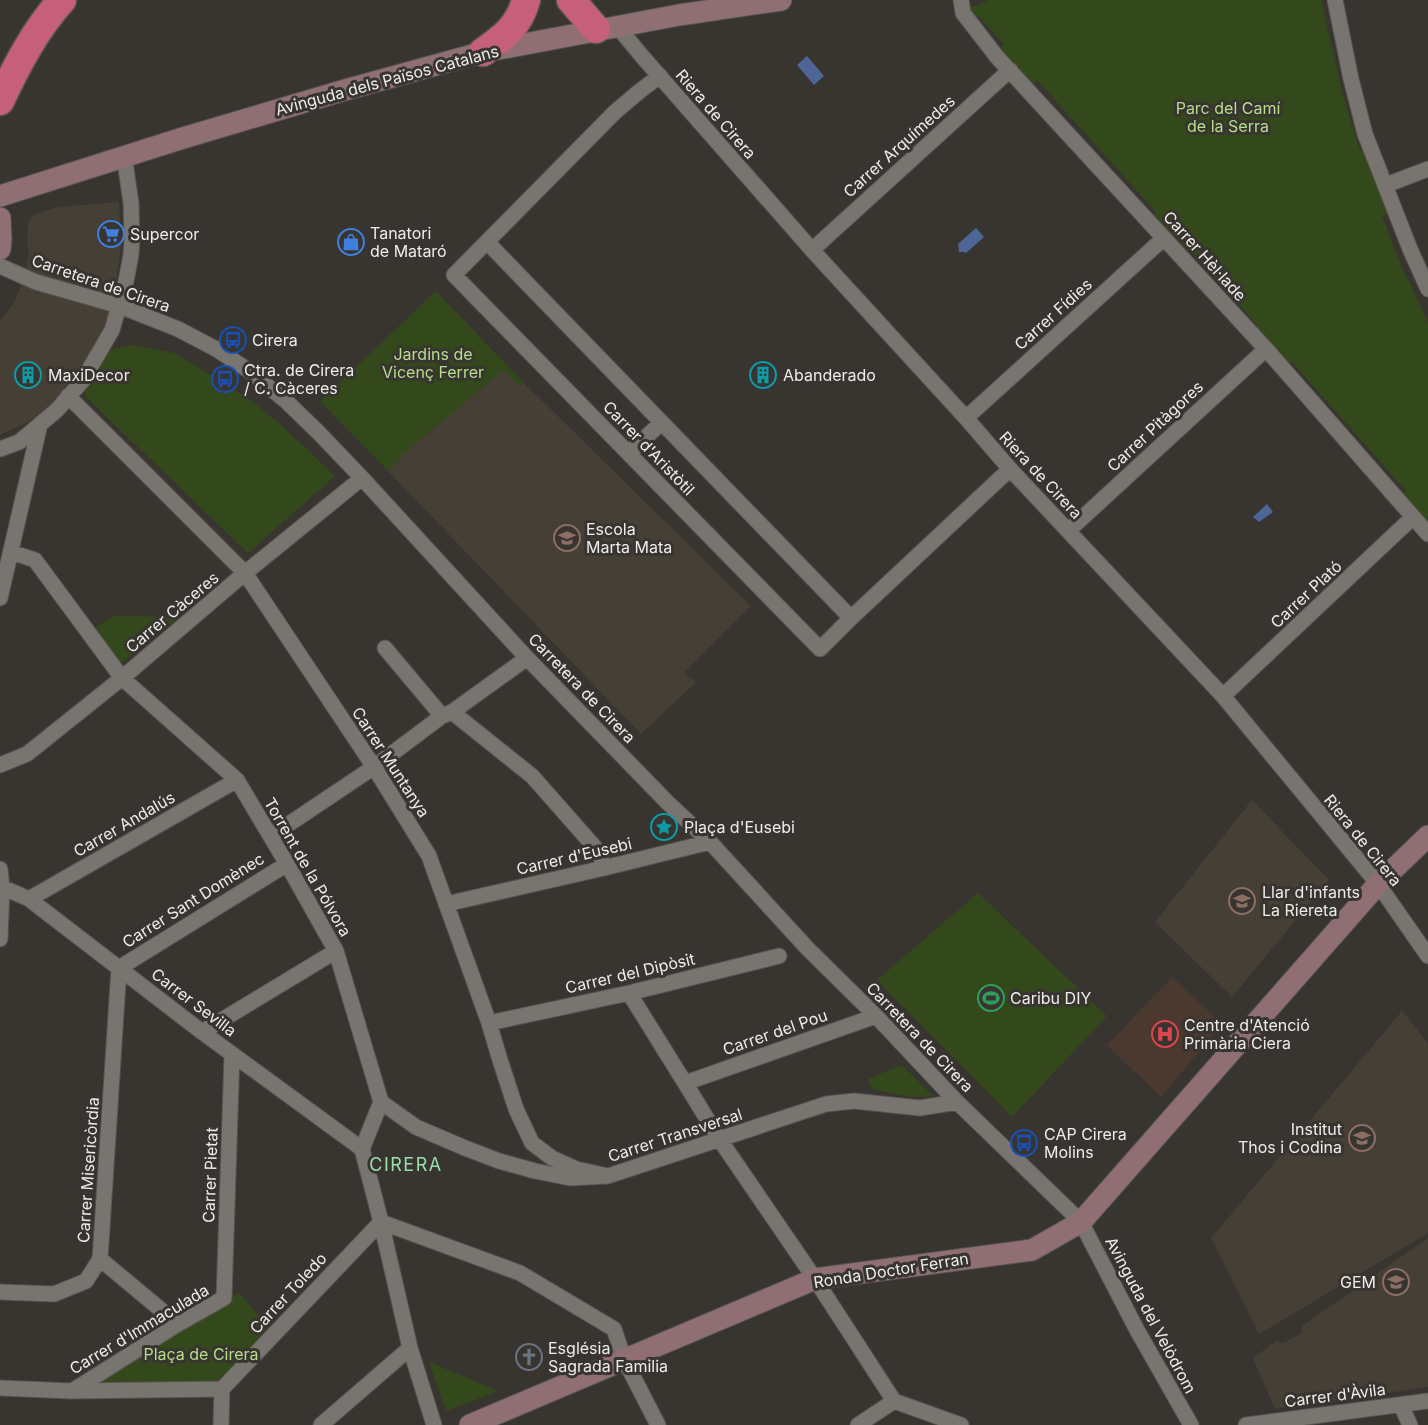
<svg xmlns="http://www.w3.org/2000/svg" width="1428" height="1425" font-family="Inter,sans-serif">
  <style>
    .built { fill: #453f36 }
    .medical { fill: #4b3930 }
    .green { fill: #34491b }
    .water { fill: #4e6697 }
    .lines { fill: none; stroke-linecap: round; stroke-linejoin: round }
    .street-casing { stroke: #56534f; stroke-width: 17 }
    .secondary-casing { stroke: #56534f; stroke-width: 23 }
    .highway-casing { stroke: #56534f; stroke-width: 31 }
    .street { stroke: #787570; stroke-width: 15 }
    .secondary { stroke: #8f6f73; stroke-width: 21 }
    .highway { stroke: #c6607a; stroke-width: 28 }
    .labels { text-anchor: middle; stroke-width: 6; stroke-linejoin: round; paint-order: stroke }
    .street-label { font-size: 16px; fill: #eeece9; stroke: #383531 }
    .park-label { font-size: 16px; fill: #b5dd8c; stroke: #383531 }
    .poi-label { font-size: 16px; fill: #eeece9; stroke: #383531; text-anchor: start }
    .neighbourhood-label { font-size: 18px; letter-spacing: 1.5px; fill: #9adeaa; stroke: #383531 }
  </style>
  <rect width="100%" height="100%" fill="#383531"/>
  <path class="built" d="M119,202l2,43 -7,53 -8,24 -16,32 -37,50 -27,19 -26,12v-114l14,-18 10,-24 5,-25 -2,-13 2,-21 6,-6 23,-7z
    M504,369l16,17 3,-4 228,224 -67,67 12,9 -55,52 -253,-263 13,-13 -1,-2z
    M1252,800l77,80 -97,117 -77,-75z
    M1402,1011l26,32v190l-169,101 -48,-96z
    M1428,1238v149l-153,22 -22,-51 23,-17 7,2 19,-10v-7z"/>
  <path class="medical" d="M1172,977l50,47 -61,73 -54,-52z"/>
  <path class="green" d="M988,0h333l22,96 17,55 6,-1 22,64 -6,2 17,45 29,61v204l-27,-30 5,-5 -115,-130 -7,5 -32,-36 5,-5 -68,-76 -5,4 -32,-37 4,-4 -119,-132 -5,4 -33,-35 5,-5 -26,-28 -4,2 -8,-10 13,-3z
    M436,291l87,91 -3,4 -16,-16 -103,86v2l-13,13 -68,-70z
    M132,345l42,8 55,33 28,19 25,21 53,50 -87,77 -162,-156 -3,-12 15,-17 12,-18z
    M113,616l67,1 -61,48 -27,-35z
    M978,893l129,123 -95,101 -135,-137z
    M902,1065l31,31 -23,1 -38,-8 -4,-10z
    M239,1293l32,37 -59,56 -116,-3z
    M429,1362l69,29 -52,20z"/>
  <path class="water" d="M807,56l17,20 -10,9 -17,-20z
    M976,228l8,9 -18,16 -2,-1h-5l-1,-8z
    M1267,504l6,8 -14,10 -6,-5z"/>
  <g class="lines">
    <defs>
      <path id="street" d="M961,0l2,13 34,44 269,292 162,185
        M1335,0l16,79 14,55 45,115 18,40
        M617,26l24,29 171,195 154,168 44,51 213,227 155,188 50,72
        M660,76l-19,14 -26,22 -161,163 366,374 31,-31 159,-149
        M1386,185l42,-16
        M487,242l364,376
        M812,250l198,-180
        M0,266l36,16 84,24 58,23 38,20 32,21 38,31 33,32 43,45 165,180 141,145 42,39 98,107 68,67 81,86 124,120 56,108 54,95
        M68,396l177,177 129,194 55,89 60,167 11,37 16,49 16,34 20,15 24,11 32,7
        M966,418l198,-180
        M0,449l19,-7 38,-32 26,-30 29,-50 14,-49 5,-26 1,-16 -1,-36 -7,-48
        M629,453l32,-30
        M1068,531l198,-182
        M11,552l24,8 87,118 115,102 50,84 49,87 45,151 -19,47 19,73 29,126 24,77
        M0,598l40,-174
        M385,648l57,68
        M1223,696l190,-179
        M452,712l80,64 67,76 5,16
        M0,765l27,-11 95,-76 123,-105 117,-95
        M271,836l103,-69 68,-51 10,-4 75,-54
        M0,869l2,18 -2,52
        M2,887l27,12 173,133 160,117
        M29,899l208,-119
        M446,904l158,-36 106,-26
        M629,993l56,90 35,57 95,139 79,122
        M489,1023l140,-30 150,-37
        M202,1032l134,-81
        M685,1083l191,-67
        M381,1102l35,25 49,21 34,13 36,10 35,7 38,-2 218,-72 28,-3 66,7 37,-6
        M100,1259l78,65
        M0,1292l54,2 32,-13 14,-22 19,-291 168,-104
        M0,1388l72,3 150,-2
        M72,1391l106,-67 46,-26 8,-244
        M1401,1405l9,20
        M221,1425l1,-36 159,-167 139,51 94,56 10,30 34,66
        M321,1425l89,-77
        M858,1425l36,-24 67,24
        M1246,1425l182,-24"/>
      <path id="secondary" d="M0,196l183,-58 162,-48 138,-38 196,-37 102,-15
        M0,218l1,21 -1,10
        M470,1425l345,-146 217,-29 49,-28 297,-338 50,-48"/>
      <path id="highway" d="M571,0l25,29
        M483,52c21,-15 36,-26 43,-52
        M0,101c17,-36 35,-71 62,-101"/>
    </defs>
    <use href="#street" class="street-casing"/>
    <use href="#secondary" class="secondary-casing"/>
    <use href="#highway" class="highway-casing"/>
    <use href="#street" class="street"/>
    <use href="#secondary" class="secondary"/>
    <use href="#highway" class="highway"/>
  </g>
  <defs>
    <symbol id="supermarket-ring" viewBox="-11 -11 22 22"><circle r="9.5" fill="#383531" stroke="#3f7fe0" stroke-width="1.5"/><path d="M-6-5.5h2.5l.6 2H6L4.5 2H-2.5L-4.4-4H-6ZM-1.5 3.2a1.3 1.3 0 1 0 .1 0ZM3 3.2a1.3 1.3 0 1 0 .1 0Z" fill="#3f7fe0"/></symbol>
    <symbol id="shop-ring" viewBox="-11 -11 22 22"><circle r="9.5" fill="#383531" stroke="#3f7fe0" stroke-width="1.5"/><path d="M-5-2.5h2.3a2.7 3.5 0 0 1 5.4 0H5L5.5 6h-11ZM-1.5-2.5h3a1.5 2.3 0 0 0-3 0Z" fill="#3f7fe0"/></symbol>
    <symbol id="bus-ring" viewBox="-11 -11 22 22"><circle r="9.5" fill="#383531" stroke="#1a4fb4" stroke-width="1.5"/><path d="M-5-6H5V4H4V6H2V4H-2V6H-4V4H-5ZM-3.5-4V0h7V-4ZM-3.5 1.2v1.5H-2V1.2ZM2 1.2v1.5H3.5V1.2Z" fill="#1a4fb4"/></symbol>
    <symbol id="building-ring" viewBox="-11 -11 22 22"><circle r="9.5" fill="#383531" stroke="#0f9aa8" stroke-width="1.5"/><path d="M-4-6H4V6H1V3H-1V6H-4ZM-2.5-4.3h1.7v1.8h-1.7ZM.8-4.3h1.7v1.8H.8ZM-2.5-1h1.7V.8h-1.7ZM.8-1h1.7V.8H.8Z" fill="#0f9aa8"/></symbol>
    <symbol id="school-ring" viewBox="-11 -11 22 22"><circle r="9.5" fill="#383531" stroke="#8d6e63" stroke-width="1.5"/><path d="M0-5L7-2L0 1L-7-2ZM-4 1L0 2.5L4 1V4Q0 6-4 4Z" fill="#8d6e63"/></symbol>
    <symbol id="sight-ring" viewBox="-11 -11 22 22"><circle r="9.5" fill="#383531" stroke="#0f9aa8" stroke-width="1.5"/><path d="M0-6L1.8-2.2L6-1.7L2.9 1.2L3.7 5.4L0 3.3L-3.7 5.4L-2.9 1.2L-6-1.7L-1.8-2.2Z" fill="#0f9aa8"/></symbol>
    <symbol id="stadium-ring" viewBox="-11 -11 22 22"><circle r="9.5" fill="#383531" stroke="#2e9e5b" stroke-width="1.5"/><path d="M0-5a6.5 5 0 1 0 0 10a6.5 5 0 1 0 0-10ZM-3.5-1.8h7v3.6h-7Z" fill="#2e9e5b"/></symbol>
    <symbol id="hospital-ring" viewBox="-11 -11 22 22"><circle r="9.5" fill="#383531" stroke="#e0444e" stroke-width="1.5"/><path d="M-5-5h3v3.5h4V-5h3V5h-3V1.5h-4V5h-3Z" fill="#e0444e"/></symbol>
    <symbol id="church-ring" viewBox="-11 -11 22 22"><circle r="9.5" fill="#383531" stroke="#6b7280" stroke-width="1.5"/><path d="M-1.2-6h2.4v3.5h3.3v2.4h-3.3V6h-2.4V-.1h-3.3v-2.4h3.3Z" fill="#6b7280"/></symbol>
  </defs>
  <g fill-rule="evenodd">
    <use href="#supermarket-ring" x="96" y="219" width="30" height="30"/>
    <use href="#shop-ring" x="336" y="227" width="30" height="30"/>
    <use href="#bus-ring" x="218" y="325" width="30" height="30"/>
    <use href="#building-ring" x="13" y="360" width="30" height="30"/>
    <use href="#building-ring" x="748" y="360" width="30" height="30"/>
    <use href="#bus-ring" x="210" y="364" width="30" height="30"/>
    <use href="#school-ring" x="552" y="523" width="30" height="30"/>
    <use href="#sight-ring" x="649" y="812" width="30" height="30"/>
    <use href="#school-ring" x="1227" y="886" width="30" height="30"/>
    <use href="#stadium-ring" x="976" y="983" width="30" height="30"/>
    <use href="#hospital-ring" x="1150" y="1019" width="30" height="30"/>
    <use href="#school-ring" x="1347" y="1123" width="30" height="30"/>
    <use href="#bus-ring" x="1009" y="1128" width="30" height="30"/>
    <use href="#school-ring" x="1381" y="1267" width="30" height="30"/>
    <use href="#church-ring" x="514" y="1342" width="30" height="30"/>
  </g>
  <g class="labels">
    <g class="street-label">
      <text transform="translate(387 80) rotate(-15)" y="6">Avinguda dels Països Catalans</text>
      <text transform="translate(716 114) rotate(49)" y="6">Riera de Cirera</text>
      <text transform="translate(899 146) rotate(-42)" y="6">Carrer Arquímedes</text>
      <text transform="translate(1205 256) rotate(48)" y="6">Carrer Hèl·lade</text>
      <text transform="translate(101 283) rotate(19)" y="6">Carretera de Cirera</text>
      <text transform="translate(1053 314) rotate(-42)" y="6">Carrer Fídies</text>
      <text transform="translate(1155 426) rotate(-43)" y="6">Carrer Pitàgores</text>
      <text transform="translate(649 448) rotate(46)" y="6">Carrer d'Aristòtil</text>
      <text transform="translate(1041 475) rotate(47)" y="6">Riera de Cirera</text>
      <text transform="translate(1306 594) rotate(-43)" y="6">Carrer Plató</text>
      <text transform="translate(172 612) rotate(-40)" y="6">Carrer Càceres</text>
      <text transform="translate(582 688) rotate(46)" y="6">Carretera de Cirera</text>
      <text transform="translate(391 762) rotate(57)" y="6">Carrer Muntanya</text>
      <text transform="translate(124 824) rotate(-30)" y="6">Carrer Andalús</text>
      <text transform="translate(1363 840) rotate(51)" y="6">Riera de Cirera</text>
      <text transform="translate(574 856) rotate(-13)" y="6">Carrer d'Eusebi</text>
      <text transform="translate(308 867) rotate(60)" y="6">Torrent de la Pólvora</text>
      <text transform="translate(193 900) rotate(-32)" y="6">Carrer Sant Domènec</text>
      <text transform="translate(630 973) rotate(-13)" y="6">Carrer del Dipòsit</text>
      <text transform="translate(194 1002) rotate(37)" y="6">Carrer Sevilla</text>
      <text transform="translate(775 1032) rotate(-19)" y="6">Carrer del Pou</text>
      <text transform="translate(920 1037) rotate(46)" y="6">Carretera de Cirera</text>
      <text transform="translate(675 1135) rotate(-18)" y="6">Carrer Transversal</text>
      <text transform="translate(88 1170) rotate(-86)" y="6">Carrer Misericòrdia</text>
      <text transform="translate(210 1175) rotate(-88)" y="6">Carrer Pietat</text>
      <text transform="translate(891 1270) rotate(-9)" y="6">Ronda Doctor Ferran</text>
      <text transform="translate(288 1293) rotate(-47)" y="6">Carrer Toledo</text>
      <text transform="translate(1151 1315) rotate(62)" y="6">Avinguda del Velòdrom</text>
      <text transform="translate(139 1329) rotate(-31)" y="6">Carrer d'Immaculada</text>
      <text transform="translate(1335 1395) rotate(-7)" y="6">Carrer d'Àvila</text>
    </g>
    <g class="park-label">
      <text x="1228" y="114">Parc del Camí<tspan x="1228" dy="18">de la Serra</tspan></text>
      <text x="433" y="360">Jardins de<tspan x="433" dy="18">Vicenç Ferrer</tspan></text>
      <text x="201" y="1360">Plaça de Cirera</text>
    </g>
    <g class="poi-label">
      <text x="370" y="239">Tanatori<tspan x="370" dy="18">de Mataró</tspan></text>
      <text x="130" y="240">Supercor</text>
      <text x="252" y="346">Cirera</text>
      <text x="244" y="376">Ctra. de Cirera<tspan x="244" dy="18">/ C. Càceres</tspan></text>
      <text x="48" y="381">MaxiDecor</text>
      <text x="783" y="381">Abanderado</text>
      <text x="586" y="535">Escola<tspan x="586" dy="18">Marta Mata</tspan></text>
      <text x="684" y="833">Plaça d'Eusebi</text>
      <text x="1262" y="898">Llar d'infants<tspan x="1262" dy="18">La Riereta</tspan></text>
      <text x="1010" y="1004">Caribu DIY</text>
      <text x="1184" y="1031">Centre d'Atenció<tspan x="1184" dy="18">Primària Ciera</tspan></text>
      <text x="1342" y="1135" text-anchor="end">Institut<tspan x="1342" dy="18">Thos i Codina</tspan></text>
      <text x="1044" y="1140">CAP Cirera<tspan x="1044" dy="18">Molins</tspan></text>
      <text x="1376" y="1288" text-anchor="end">GEM</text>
      <text x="548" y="1354">Església<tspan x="548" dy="18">Sagrada Familia</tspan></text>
    </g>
    <g class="neighbourhood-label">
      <text x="406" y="1171">CIRERA</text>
    </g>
  </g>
</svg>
